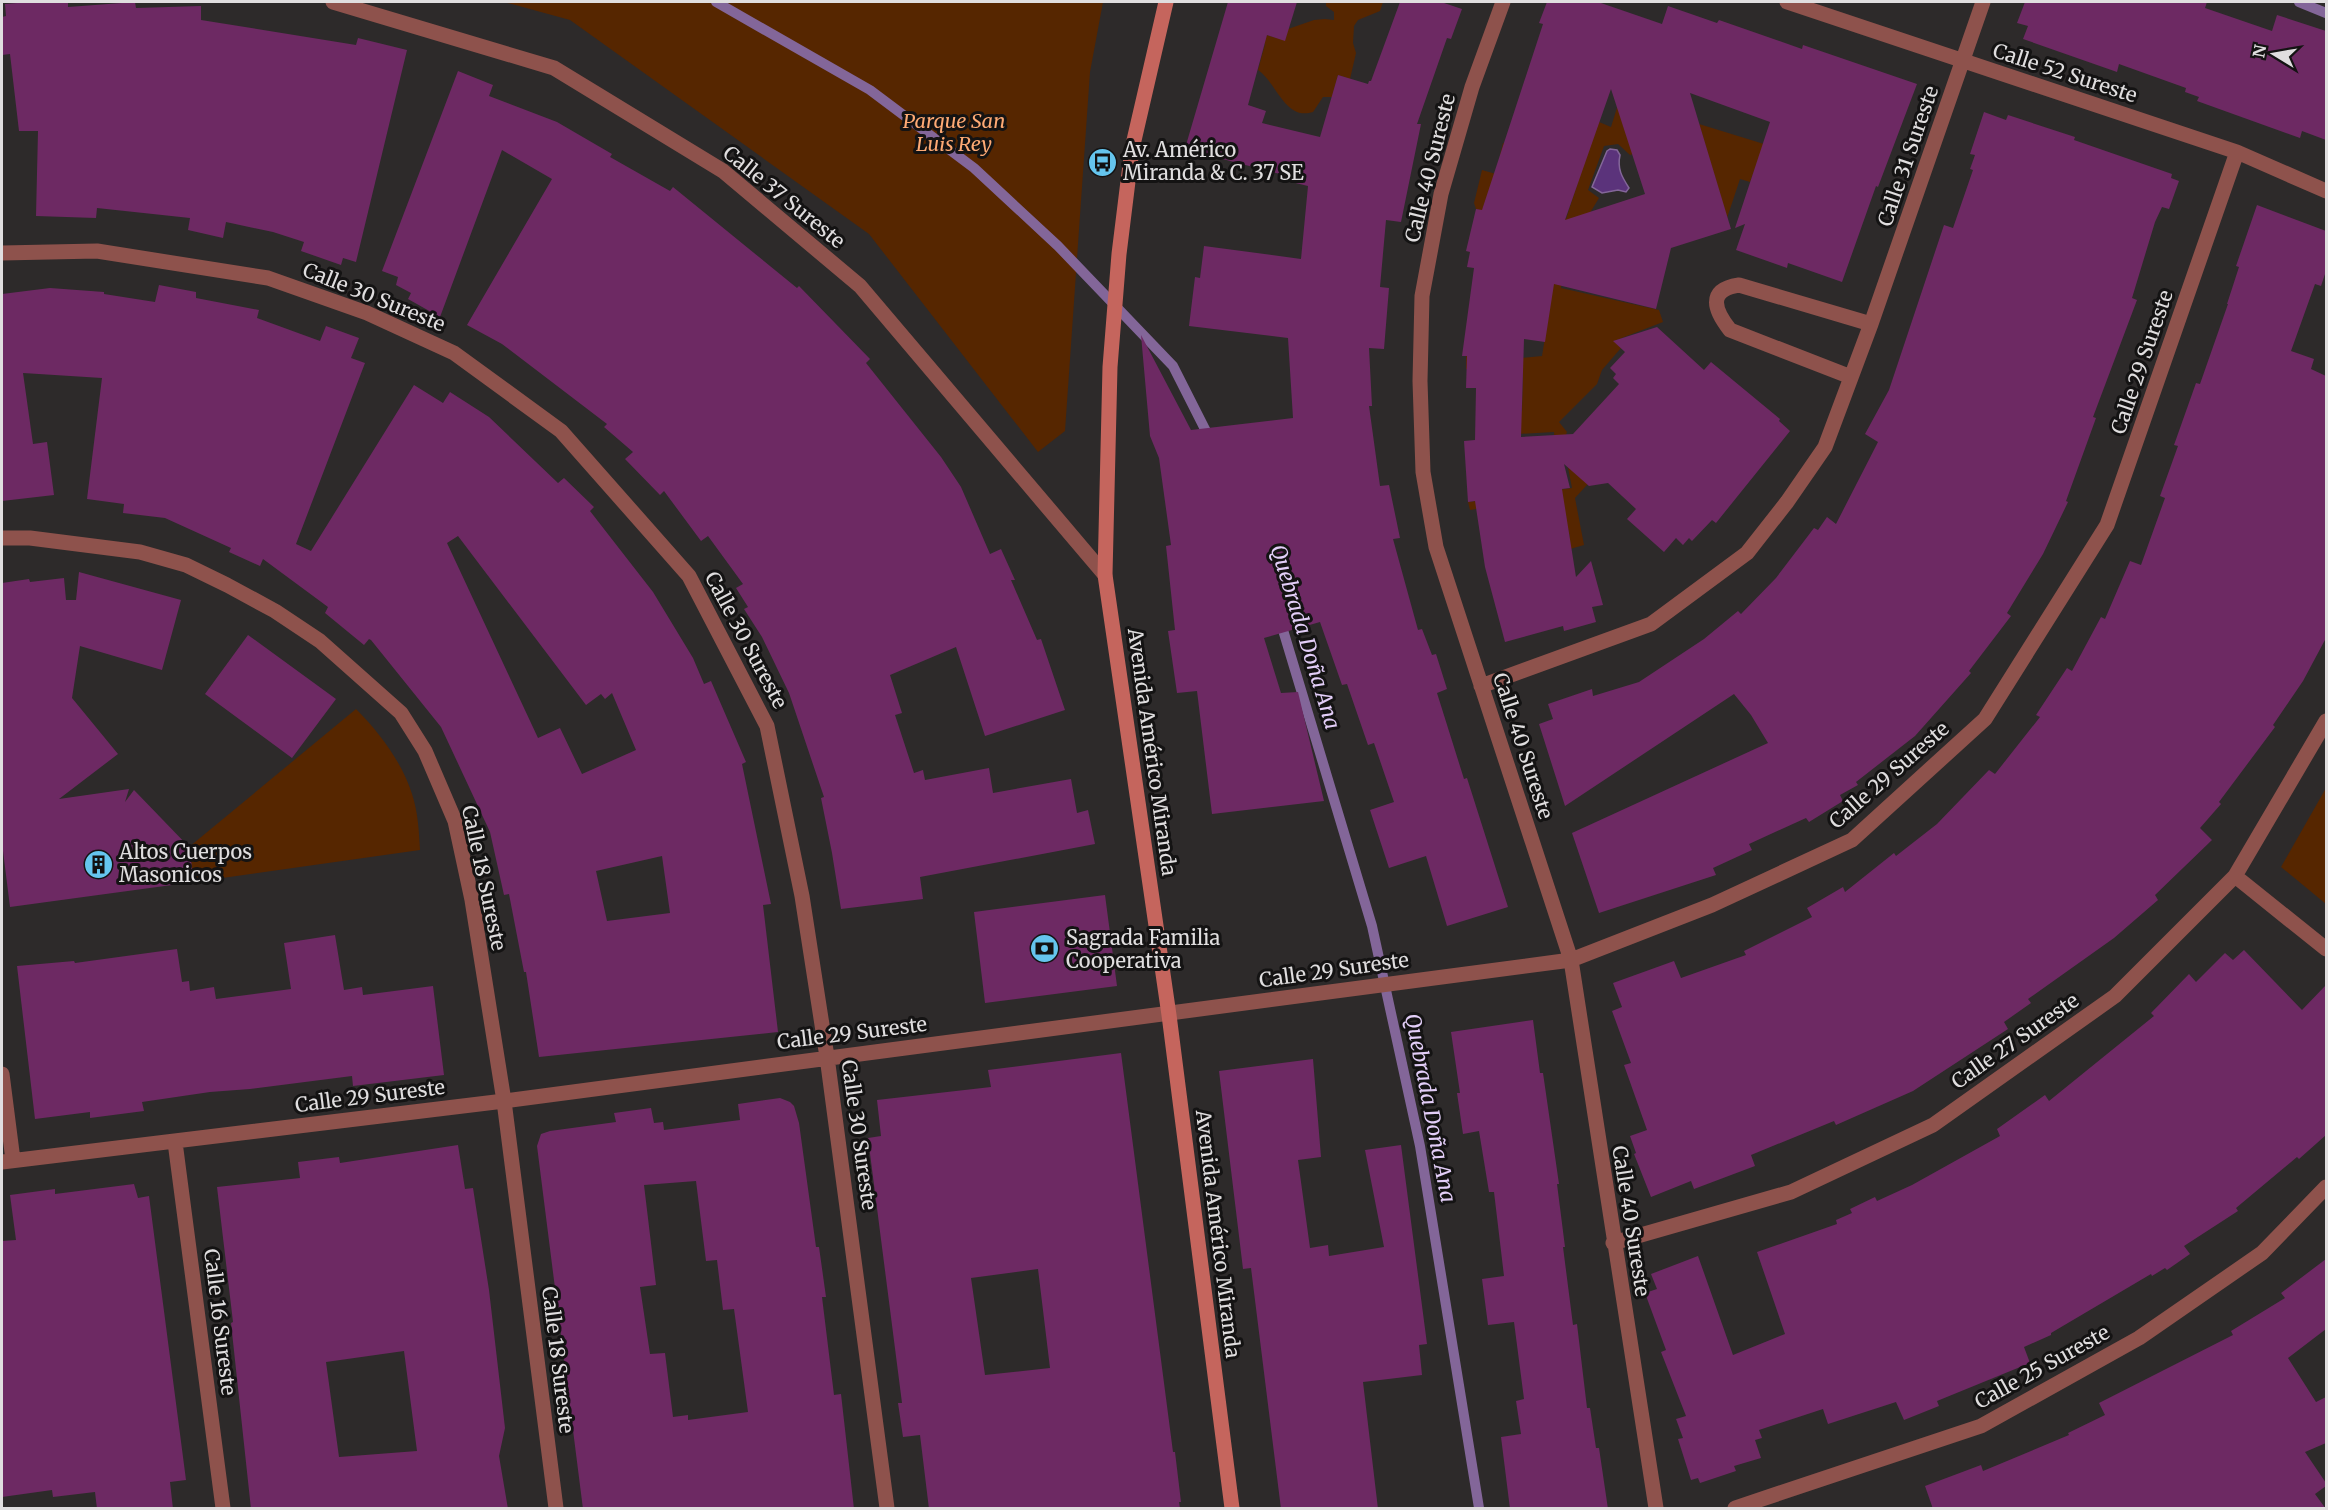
<svg xmlns="http://www.w3.org/2000/svg" width="2328" height="1510" font-family="Merriweather,serif">
  <style>
    .green { fill: #562600 }
    .water { fill: #5b337b; stroke: #836699; stroke-width: 1.5 }
    .lines { fill: none; stroke-linecap: round; stroke-linejoin: round }
    .stream { stroke: #836699; stroke-width: 10 }
    .building { fill: #6d2963; fill-rule: evenodd }
    .street { stroke: #8e524c; stroke-width: 15 }
    .secondary { stroke: #c5655d; stroke-width: 15 }
    .labels { text-anchor: middle; stroke-width: 6; stroke-linejoin: round; paint-order: stroke }
    .street-label { font-size: 20px; fill: #e0dedf; stroke: #141313 }
    .park-label { font-size: 20px; font-style: italic; fill: #feaa74; stroke: #141313 }
    .poi-label { font-size: 20px; fill: #e0dedf; stroke: #141313; text-anchor: start }
    .water-label { font-size: 21px; font-style: italic; fill: #e3cef8; stroke: #141313 }
  </style>
  <rect width="100%" height="100%" fill="#2d2a2a"/>
  <path class="green" d="M504,2h599l-13,70 -25,359 -27,21 -169,-218 -299,-214z
    M1326,2h57l-3,9 -22,9 -4,6 -1,17 3,10 -6,26 -12,-4 -6,22h-9l-10,15c-28,9 -36,-29 -55,-42l7,-26 -10,-3 4,-8 26,7 3,-11 26,-9 11,-1 9,1v-8l-8,-6z
    M1620,98l18,54 -8,3 -12,-11 -14,2 -16,44 11,8 -17,28 -11,9 -10,53 98,22 4,12 -49,19 7,7 -19,22 -5,14 -38,38 8,10 -4,10 34,32 -22,24 9,47 -52,15 -3,-16 41,-7 -10,-41 -90,14 -2,-8 104,-14 -7,-36 -10,-1 -1,-19 -72,4 40,-25 1,-40 -57,-2v-13l54,2 22,-2 8,-49 9,-80 -83,-18 -2,-6 8,-33 21,6 -6,20 69,23 12,-37 -78,-27 3,-12 10,3 86,-24 12,5z
    M1699,124l65,20 -14,38 -10,-3 -13,39z
    M356,709c23,23 46,53 56,85 6,18 7,37 8,56l-226,32 -5,-35z
    M2326,788v116l-45,-37z"/>
  <path class="water" d="M1610,149l7,1 3,5c-3,14 2,22 9,33l-3,4 -8,-2 -16,3 -10,-6 15,-36z"/>
  <g class="lines">
    <path class="stream" d="M716,2l154,88 104,78 84,78 115,120 38,75
      M2299,2l27,11
      M1280,620l92,306 48,220 59,362"/>
  </g>
  <path class="building" d="M29,2h39v5l67,-5 1,6 65,-2v14l155,25 2,-7 49,12 -51,212 -13,-4 -2,7 -40,-14 3,-9 -31,-10 -47,-10 -3,16 -35,-8 2,-12 -93,-10 -1,10 -60,-2 2,-85h-19l-9,-77 -8,1v-38l4,-1 -1,-12z
    M1228,2h69l-12,39 -18,-6 -19,70 18,6 -4,12 58,14 18,-62 30,9 1,-3h2l29,-79h41l21,7 -11,30 -4,-1 -30,86h4l-20,98 -15,-2 -6,67 9,1 -5,61 -15,-1 3,58h-3l11,80 9,-1 11,53 -7,1 25,91 4,-1 10,26 4,-1 11,35 -10,4 27,86 3,-1 41,129 -61,19 -21,-70 -37,12 -19,-58 24,-8 -20,-59 -6,2 -21,-61 -5,1 -22,-63 -56,16 17,55 17,-1 26,109 -112,13 -15,-123 -20,2 -9,-62 7,-1 -9,-84 5,-1 -12,-87 -9,-22 -9,-101 50,95 102,-12 -5,-80 -99,-12 6,-49 5,1 4,-32 97,13 7,-73 -29,-7 1,-5 -84,-22 1,-3 -11,-4z
    M1547,2h51l64,22 6,-18 49,17 2,-3 83,29 1,-4 114,39 -39,103 -2,-1 -34,96 -54,-19 -1,5 -51,-18 9,-26 -10,4 35,-106 -80,-29 41,136 -60,19 -15,61 -102,-25 -9,58 -21,-3 -3,98 52,-3 46,-50 -6,-6 3,-4 -6,-6 15,-16 -12,-11 44,-14 47,43 7,-8 69,57 -1,2 11,10 -74,92 -4,-3 -20,21 -3,-3 -6,7 -7,-7 -12,14 -37,-33 9,-10 -28,-26 -19,3 -25,-22 6,24 -8,1 14,88 15,-16 12,44 -11,2 4,15 -32,9 -1,-5 -58,16 -20,-75 -10,-66 -7,1 -4,-61 11,-1 1,-52h-10l1,-32h-5l12,-88 -7,-1 3,-15 -4,-1 10,-42 6,1 61,-186 -4,-1zM1611,89l34,105 -80,26z
    M2025,2h182l-2,6 67,23 5,-16 49,16v109l-24,-9 -2,7 -103,-37 2,-4 -14,-5 1,-4 -67,-24 -2,8 -94,-33 5,-13 -11,-3z
    M458,71l35,14 -4,11 68,26 55,32 -2,3 60,34 3,-4 124,101 2,-2 71,73 -4,4 75,94 20,30 29,67 11,-5 14,31h-4l26,60 4,-1 24,71 -80,26 -29,-89 -66,28 12,38 -7,2 19,58 9,-3 2,10 64,-12 4,25 78,-14 6,34 11,-3 7,34 -175,33 3,22 -82,10 -9,-56 -11,-55 3,-1 -35,-104 -27,-56 -18,-28 4,-2 -12,-19 7,-4 -35,-48 -7,5 -37,-50 -4,4 -35,-36 8,-7 -29,-25 3,-3 -105,-80 -35,-19 85,-146 -50,-29 -62,167 -32,-18 3,-6 -15,-8 2,-8 -16,-6z
    M1984,112l22,8 2,-5 67,22 -1,3 98,34 -1,4 8,3 -10,28 -7,-2 -7,15 -23,76 5,2 -44,117 3,1 -30,83 2,1 -25,52 -36,59 4,3 -42,55 2,2 -56,63 -59,46 2,3 -18,10 3,6 -34,21 -3,-4 -57,26 3,6 -39,18 3,7 -117,38 -27,-80 196,-90 -17,-28 -17,-21 -169,112 -26,-82 14,-5 -5,-15 44,-15 1,7 46,-14 65,-43 34,-28 3,3 35,-36 38,-50 4,2 9,-13 9,7 42,-82 -13,-8 24,-44 55,-165 9,3 20,-58 -3,-1 5,-14 -5,-1z
    M2257,205l69,26v40l-5,15 -6,-2 -24,67 23,8 -3,10 15,7v262l-23,43 -30,44 2,2 -56,75 2,2 -21,24 12,12 -57,55 3,5 -44,38 -86,61 3,4 -27,19 4,7 -95,62 -77,34 -2,-4 -83,34 4,11 -61,23 -3,-8 -40,16 -17,-43 2,-1 -6,-17 17,-6 -23,-65 7,-2 -19,-52 10,-4 -9,-24 61,-22 7,17 65,-23 -2,-4 68,-34 -5,-9 36,-21 2,5 49,-39 2,3 41,-32 52,-54 6,4 45,-57 -4,-2 31,-47 5,3 29,-54 4,2 25,-58 11,4 24,-67 -5,-2 18,-50 -4,-1 22,-62 4,1 28,-80h-1l12,-37 -3,-1z
    M159,285l37,7v6l63,12 -2,8 63,23 6,-15 33,12 -8,20 14,5 -69,181 15,7 103,-166 29,18 7,-11 39,25 69,66 6,-5 30,29 -4,4 63,81 40,66 11,26 7,-3 35,81 -4,2 29,140 -8,1 15,127 -239,25 -13,-85h-2l-15,-78 -5,1 -14,-63 -49,-105 -70,-87 -2,-1 -5,6 -39,-32 3,-6 -65,-48 -3,7 -31,-14 2,-4 -66,-30 -42,-5 1,-9 -37,-5 15,-121 -79,-5 10,71 14,-2 7,53 -52,6v-207l48,-6 54,4v2l51,8zM458,536l128,169 15,-11 4,5 7,-6 24,57 -54,24 -22,-46 -22,10 -91,-195zM662,856l8,57 -63,8 -11,-50z
    M79,572l102,28 -19,70 -82,-24 -8,52 46,56 -59,45 70,-10 -4,13 9,-12 55,57 5,35 -184,25 -8,-64v-260l27,-4 1,3 34,-4 2,22h10z
    M248,635l88,64 -44,59 -87,-64z
    M1105,895l12,91 -132,17 -11,-91z
    M335,935l9,55 18,-3 1,8 70,-9 11,89 -91,11 -1,-10 -102,13 -40,3 -68,10 2,9 -54,7v-6l-55,7 -18,-153 57,-5 1,2 102,-14 5,33 7,-1 1,10 24,-4 2,12 75,-10 -7,-46z
    M2244,950l58,60 24,-25v150l-27,24 -2,-2 -61,51 2,3 -54,35 6,8 -23,16 -2,-2 -13,8 -1,-2 -100,59v2l-27,12 6,16 -93,38 2,5 -35,14 -8,-18 -68,22 -5,-15 -64,21 3,8 -7,2 6,18 -27,8 2,5 -36,12 -2,-5 -7,2 -13,-41 5,-1 -7,-19 10,-3 -25,-64 5,-2 -21,-57 12,-4 -6,-15 47,-18 35,99 52,-21 -28,-82 80,-28 -1,-4 16,-7 -2,-4 25,-12 2,4 35,-16 88,-49 -3,-7 48,-34 4,6 105,-85 -3,-3 38,-39 7,8 29,-29 8,7z
    M1533,1020l7,53h3l16,111h-2l8,63h-2l10,78 4,-1 10,84h3l6,40h3l9,61h-98l-9,-72 20,-3 -5,-33 8,-2 -10,-77 -26,3 -6,-46 22,-3 -10,-84h-5l-10,-61 -16,3 -6,-41h3l-9,-61z
    M1121,1053l52,399h2l6,50h-2l1,7h-251l-9,-74 -17,2 -5,-34h4l-5,-39 -29,-226 13,-2 -4,-36 114,-13 -3,-17zM1038,1269l12,99 -65,7 -14,-97z
    M1313,1059l8,98 -23,3 12,88 18,-3 1,11 55,-9 -19,-97 36,-5 26,199 -8,1 3,30 -59,7 15,127h-97l-30,-241 -8,1 -24,-198z
    M780,1098l10,4 4,4 5,17 17,124h3l7,50h-4l12,98 7,-1 13,115h-271l-46,-363 4,-12 9,-3 66,-9 -2,-9 37,-5 3,15 9,-1 1,8 76,-10 -2,-16zM696,1181l10,80 11,-1 6,50 11,-1 14,103 -60,8v-5l-15,2 -8,-64 -15,1 -10,-67 16,-2 -12,-100z
    M458,1145l7,44 8,-1 16,102 16,138 -6,28 9,53h-257l-20,-186 2,-1 -16,-135 83,-9 -2,-16 41,-5 1,6zM404,1351l13,100 -78,6 -13,-95z
    M134,1184l4,14 11,-2 37,284 -16,2 3,27h-76l-2,-17 -42,5 -1,-7 -50,7v-256l14,-1 -6,-45 45,-6v5z
    M2326,1259v70l-38,29 28,44 10,-5v46l-21,9 21,31v3l-11,8 11,15h-393l-8,-23 56,-21 2,6 86,-36 -1,-2 37,-18 -6,-12 134,-68 -2,-4 54,-33 -4,-5z"/>
  <g class="lines">
    <path class="street" d="M333,2l221,66 169,103 137,115 245,289
      M1503,2l-31,85 -31,107 -19,102 -2,85 3,91 13,75 135,413 85,548
      M1787,2l450,150 89,39
      M2,253l95,-2 171,27 99,35 87,40 107,78 128,145 78,150 35,170 25,161 60,451
      M1851,377l-121,-47c-15,-19 -24,-40 9,-45l132,39
      M2,538h28l110,14 46,13 41,20 48,26 45,30 81,72 24,38 30,70 17,79 32,201 52,407
      M1481,686l170,-62 96,-71 40,-51 38,-55 46,-123 112,-322
      M2235,876l91,73
      M2,1074l11,86
      M175,1142l48,366
      M2,1162l502,-61 1067,-141 141,-55 140,-65 133,-121 122,-194 130,-373
      M1613,1243l178,-51 142,-67 182,-129 120,-120 91,-155
      M1735,1508l246,-82 158,-88 123,-85 64,-66"/>
    <path class="secondary" d="M1166,2l-34,147 -13,105 -9,113 -5,208 64,440 63,493"/>
  </g>
  <defs>
    <symbol id="bus-disc" viewBox="-11 -11 22 22"><circle r="9.5" fill="#65c5ee" stroke="#141313"/><path d="M-5-6H5V4H4V6H2V4H-2V6H-4V4H-5ZM-3.5-4V0h7V-4ZM-3.5 1.2v1.5H-2V1.2ZM2 1.2v1.5H3.5V1.2Z" fill="#111"/></symbol>
    <symbol id="building-disc" viewBox="-11 -11 22 22"><circle r="9.5" fill="#65c5ee" stroke="#141313"/><path d="M-4-6H4V6H1V3H-1V6H-4ZM-2.5-4.3h1.7v1.8h-1.7ZM.8-4.3h1.7v1.8H.8ZM-2.5-1h1.7V.8h-1.7ZM.8-1h1.7V.8H.8Z" fill="#111"/></symbol>
    <symbol id="bank-disc" viewBox="-11 -11 22 22"><circle r="9.5" fill="#65c5ee" stroke="#141313"/><path d="M-6-4H6V4H-6ZM0-2.3a2.3 2.3 0 1 0 0 4.6a2.3 2.3 0 1 0 0-4.6Z" fill="#111"/></symbol>
  </defs>
  <g fill-rule="evenodd">
    <use href="#bus-disc" x="1086" y="146" width="33" height="33"/>
    <use href="#building-disc" x="82" y="848" width="33" height="33"/>
    <use href="#bank-disc" x="1028" y="932" width="33" height="33"/>
  </g>
  <g class="labels">
    <g class="street-label">
      <text transform="translate(2065 73) rotate(18)" y="7">Calle 52 Sureste</text>
      <text transform="translate(1908 156) rotate(-71)" y="7">Calle 31 Sureste</text>
      <text transform="translate(1430 168) rotate(-76)" y="7">Calle 40 Sureste</text>
      <text transform="translate(784 197) rotate(39)" y="7">Calle 37 Sureste</text>
      <text transform="translate(374 297) rotate(22)" y="7">Calle 30 Sureste</text>
      <text transform="translate(2142 362) rotate(-71)" y="7">Calle 29 Sureste</text>
      <text transform="translate(746 640) rotate(62)" y="7">Calle 30 Sureste</text>
      <text transform="translate(1523 746) rotate(72)" y="7">Calle 40 Sureste</text>
      <text transform="translate(1152 752) rotate(82)" y="7">Avenida Américo Miranda</text>
      <text transform="translate(1889 775) rotate(-41)" y="7">Calle 29 Sureste</text>
      <text transform="translate(484 878) rotate(78)" y="7">Calle 18 Sureste</text>
      <text transform="translate(1334 970) rotate(-8)" y="7">Calle 29 Sureste</text>
      <text transform="translate(852 1033) rotate(-7)" y="7">Calle 29 Sureste</text>
      <text transform="translate(2015 1041) rotate(-35)" y="7">Calle 27 Sureste</text>
      <text transform="translate(370 1096) rotate(-7)" y="7">Calle 29 Sureste</text>
      <text transform="translate(859 1135) rotate(82)" y="7">Calle 30 Sureste</text>
      <text transform="translate(1631 1221) rotate(81)" y="7">Calle 40 Sureste</text>
      <text transform="translate(1218 1234) rotate(83)" y="7">Avenida Américo Miranda</text>
      <text transform="translate(220 1322) rotate(83)" y="7">Calle 16 Sureste</text>
      <text transform="translate(558 1360) rotate(83)" y="7">Calle 18 Sureste</text>
      <text transform="translate(2042 1367) rotate(-29)" y="7">Calle 25 Sureste</text>
    </g>
    <g class="park-label">
      <text x="954" y="128">Parque San<tspan x="954" dy="23">Luis Rey</tspan></text>
    </g>
    <g class="poi-label">
      <text x="1123" y="157">Av. Américo<tspan x="1123" dy="23">Miranda &amp; C. 37 SE</tspan></text>
      <text x="119" y="859">Altos Cuerpos<tspan x="119" dy="23">Masonicos</tspan></text>
      <text x="1066" y="945">Sagrada Familia<tspan x="1066" dy="23">Cooperativa</tspan></text>
    </g>
    <g class="water-label">
      <text transform="translate(1305 637) rotate(73)" y="7">Quebrada Doña Ana</text>
      <text transform="translate(1430 1108) rotate(79)" y="7">Quebrada Doña Ana</text>
    </g>
  </g>
  <rect width="2328" height="1510" fill="none" stroke="#e0dedf" stroke-width="6"/>
  <g transform="translate(2274 54) rotate(281)" stroke="#141313" stroke-width="4.5" paint-order="stroke">
  <path d="M0-4.5L10 22L0 15L-10 22Z" fill="#e0dedf"/>
  <text y="-9" font-size="16" font-weight="bold" text-anchor="middle" fill="#e0dedf">N</text>
  </g>
</svg>
